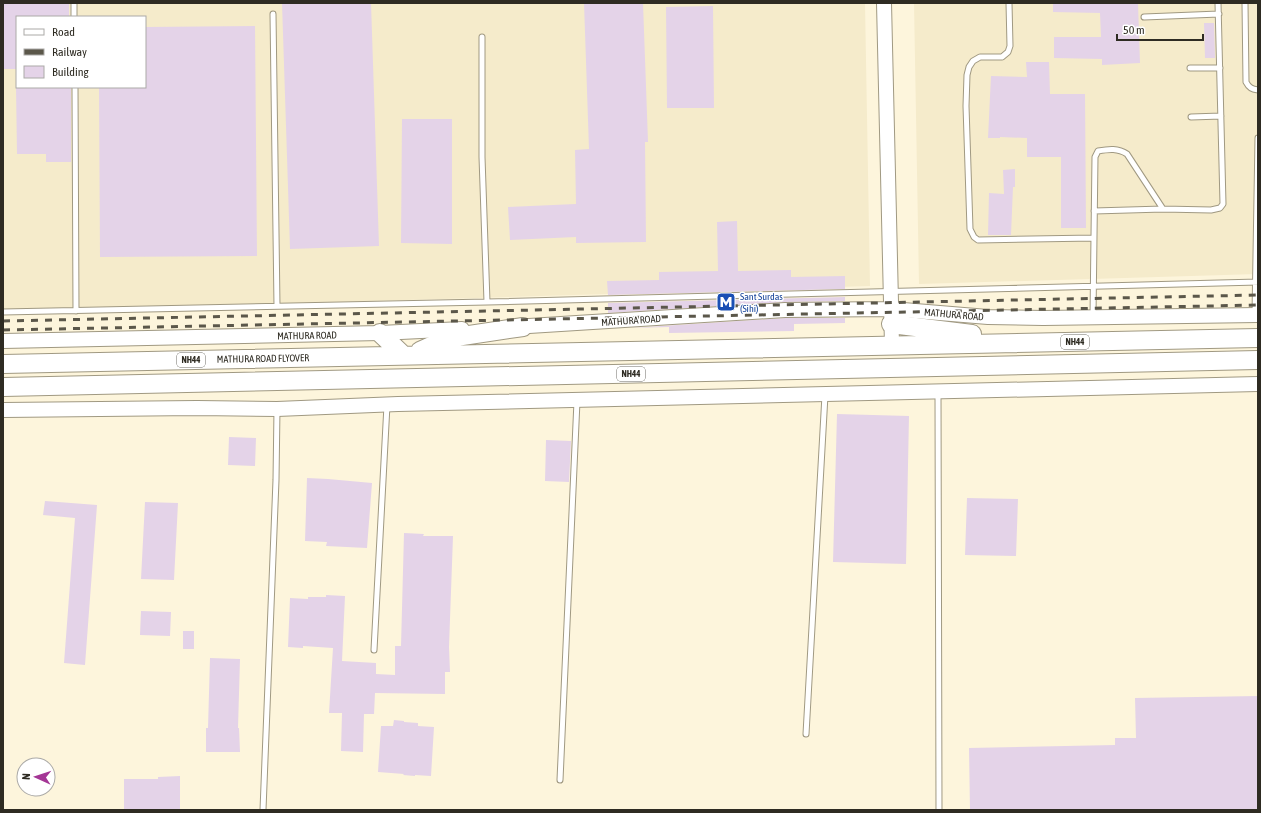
<svg xmlns="http://www.w3.org/2000/svg" width="1261" height="813" font-family="'Asap Condensed',sans-serif">
  <style>
    .built { fill: #f5ebcb; fill-rule: evenodd }
    .building { fill: #e4d3e8 }
    .lines { fill: none; stroke-linecap: round; stroke-linejoin: round }
    .lane-casing { stroke: #a09982; stroke-width: 7 }
    .secondary-casing { stroke: #a09982; stroke-width: 16 }
    .highway-casing { stroke: #a09982; stroke-width: 20 }
    .lane { stroke: #fff; stroke-width: 5 }
    .secondary { stroke: #fff; stroke-width: 14 }
    .highway { stroke: #fff; stroke-width: 18 }
    .rail { stroke: #5b574a; stroke-width: 3; stroke-dasharray: 7 7; stroke-linecap: butt }
    .labels { text-anchor: middle; stroke-width: 3; stroke-linejoin: round; paint-order: stroke }
    .shield { fill: #fff; stroke: #6d6b64; stroke-width: 1 }
    .shield-label { font-size: 9px; font-weight: bold; fill: #2e2b22 }
    .transit-label { font-size: 10px; fill: #164399; stroke: #fff; text-anchor: start }
    .street-label { font-size: 10px; fill: #2e2b22; stroke: #fff }
  </style>
  <rect width="100%" height="100%" fill="#fdf5dc"/>
  <path class="built" d="M3,3h862l5,283 -794,24h-73zM17,17h128v70h-128z
    M914,3h344v271l-339,10z"/>
  <path class="building" d="M3,3h66v14h-52v52h-14z
    M282,3h89l8,243 -89,3z
    M584,3h59l5,139h-3l1,100 -70,1v-6l-66,3 -2,-33 68,-3 -1,-54 14,-1z
    M1053,3h85l2,60 -38,2v-6l-48,-1v-21h47l-1,-24 -47,-1z
    M713,6l1,102h-47l-1,-101z
    M1204,23h10l1,35h-10z
    M255,26l2,230 -157,1 -1,-170h46v-60z
    M1026,62h23l1,32h35l1,134h-25v-71h-34v-19l-27,-1v1h-12l3,-62 36,1z
    M16,87h55v75h-25v-8h-29z
    M402,119h50v125l-51,-1z
    M1015,169v18h-2l-2,48h-23l1,-42 15,1 -1,-24z
    M737,221l1,50 53,-1v7l54,-1v13l-237,6 -1,-14 52,-1v-8l59,-1 -1,-49z
    M845,297v4l-60,1 -177,11v-10z
    M785,318h60v5l-51,1v7l-125,2v-6l-38,1z
    M837,414l72,2 -3,148 -73,-2z
    M229,437l27,1 -1,28 -27,-1z
    M546,440l25,1 -2,41 -24,-1z
    M307,478l21,1 44,4 -5,65 -41,-2 1,-4 -22,-1z
    M967,498l51,1 -2,57 -51,-1z
    M45,501l52,4 -12,160 -21,-2 11,-145 -32,-3z
    M145,502l33,1 -4,77 -33,-1z
    M404,533l20,1 -1,2h30l-4,111 1,25h-5v22l-70,-1 -1,21h-10l-1,38 -22,-1 1,-38h-13l4,-65 -30,-2v2l-15,-1 2,-49 18,1v-2h18v-2l19,1 -3,65 34,2v11l19,1v-29h6z
    M141,611l30,1 -1,24 -30,-1z
    M183,631h11v18h-11z
    M210,658l30,1 -2,69h1l1,24h-34v-24h2z
    M1258,696v114h-288l-1,-62 146,-3v-7h21l-1,-40z
    M394,720l10,1v1l14,1v3l16,1 -3,49 -16,-1v1l-12,-1 1,-1 -26,-2 3,-46h12z
    M180,776v34h-56v-31h34v-2z"/>
  <g class="lines">
    <defs>
      <path id="lane" d="M74,3v14
        M1009,3l1,43 -2,6 -6,5h-22l-7,4 -4,6 -2,8 -1,31 4,123 4,8 4,3 116,-2
        M1245,3l1,79c3,6 6,7 12,8
        M273,14l4,292
        M1144,17l75,-3
        M482,37v120l5,145
        M1190,68h30
        M75,87l1,224
        M1191,117l30,-1
        M1094,211l69,-2 48,1 9,-2 3,-4 -5,-201
        M3,312l484,-10 771,-20
        M1255,314l3,-176
        M1093,316l2,-159 3,-6c11,-2 20,-3 29,3l36,55
        M938,393l1,417
        M374,650l13,-245
        M806,734l19,-339
        M560,780l17,-379
        M263,810l13,-330 1,-71"/>
      <path id="secondary" d="M884,3l8,342
        M513,327l272,-17 106,-1 97,8 55,1 215,-3
        M3,341l377,-8 82,-4
        M3,410l194,-2 80,1 121,-5 860,-20"/>
      <path id="highway" d="M891,324l81,10
        M380,333l23,22
        M420,351l29,-13 74,-11
        M3,364l1255,-26
        M3,387l1255,-27"/>
    </defs>
    <use href="#lane" class="lane-casing"/>
    <use href="#secondary" class="secondary-casing"/>
    <use href="#highway" class="highway-casing"/>
    <use href="#lane" class="lane"/>
    <use href="#secondary" class="secondary"/>
    <use href="#highway" class="highway"/>
    <path class="rail" d="M3,321l1255,-26
      M3,330l1255,-25"/>
  </g>
  <defs>
    <symbol id="metro-square" viewBox="-11 -11 22 22"><rect x="-9" y="-9" width="18" height="18" rx="4" fill="#1a4fb4" stroke="#fff"/><path d="M-5.5 5V-5H-3L0 0L3-5H5.5V5H3V-.5L0 4L-3-.5V5Z" fill="#fff"/></symbol>
  </defs>
  <g fill-rule="evenodd">
    <use href="#metro-square" x="715" y="291" width="22" height="22"/>
  </g>
  <g class="labels">
    <g class="shield">
      <rect x="1061" y="335" width="28" height="14" rx="3"/>
      <rect x="177" y="353" width="28" height="14" rx="3"/>
      <rect x="617" y="367" width="28" height="14" rx="3"/>
    </g>
    <g class="shield-label">
      <text x="1075" y="345">NH44</text>
      <text x="191" y="363">NH44</text>
      <text x="631" y="377">NH44</text>
    </g>
    <g class="transit-label">
      <text x="740" y="300">Sant Surdas<tspan x="740" dy="12">(Sihi)</tspan></text>
    </g>
    <g class="street-label">
      <text transform="translate(954 314) rotate(5)" y="4">MATHURA ROAD</text>
      <text transform="translate(631 320) rotate(-4)" y="4">MATHURA ROAD</text>
      <text transform="translate(307 335) rotate(-1)" y="4">MATHURA ROAD</text>
      <text transform="translate(263 358) rotate(-1)" y="4">MATHURA ROAD FLYOVER</text>
    </g>
  </g>
  <rect width="1261" height="813" fill="none" stroke="#2e2b22" stroke-width="8"/>
  <rect x="16" y="16" width="130" height="72" fill="#ffffff" stroke="#abaaa7"/>
  <rect x="24" y="29" width="20" height="6" fill="#ffffff" stroke="#abaaa7"/>
  <text x="52" y="36" font-size="12" fill="#2e2b22">Road</text>
  <rect x="24" y="49" width="20" height="6" fill="#5b574a" stroke="#abaaa7"/>
  <text x="52" y="56" font-size="12" fill="#2e2b22">Railway</text>
  <rect x="24" y="66" width="20" height="12" fill="#e4d3e8" stroke="#abaaa7"/>
  <text x="52" y="76" font-size="12" fill="#2e2b22">Building</text>
  <g transform="translate(36 777) rotate(273)"><circle r="19" fill="#ffffff" stroke="#abaaa7"/>
  <path d="M0-3L7 15L0 10L-7 15Z" fill="#a43695"/>
  <text y="-6" font-size="11" font-weight="bold" text-anchor="middle" fill="#2e2b22">N</text>
  </g>
  <path d="M1117 34v6h86v-6" fill="none" stroke="#2e2b22" stroke-width="2"/>
  <text x="1123" y="34" font-size="12" fill="#2e2b22" stroke="#ffffff" stroke-width="3" paint-order="stroke">50 m</text>
</svg>
